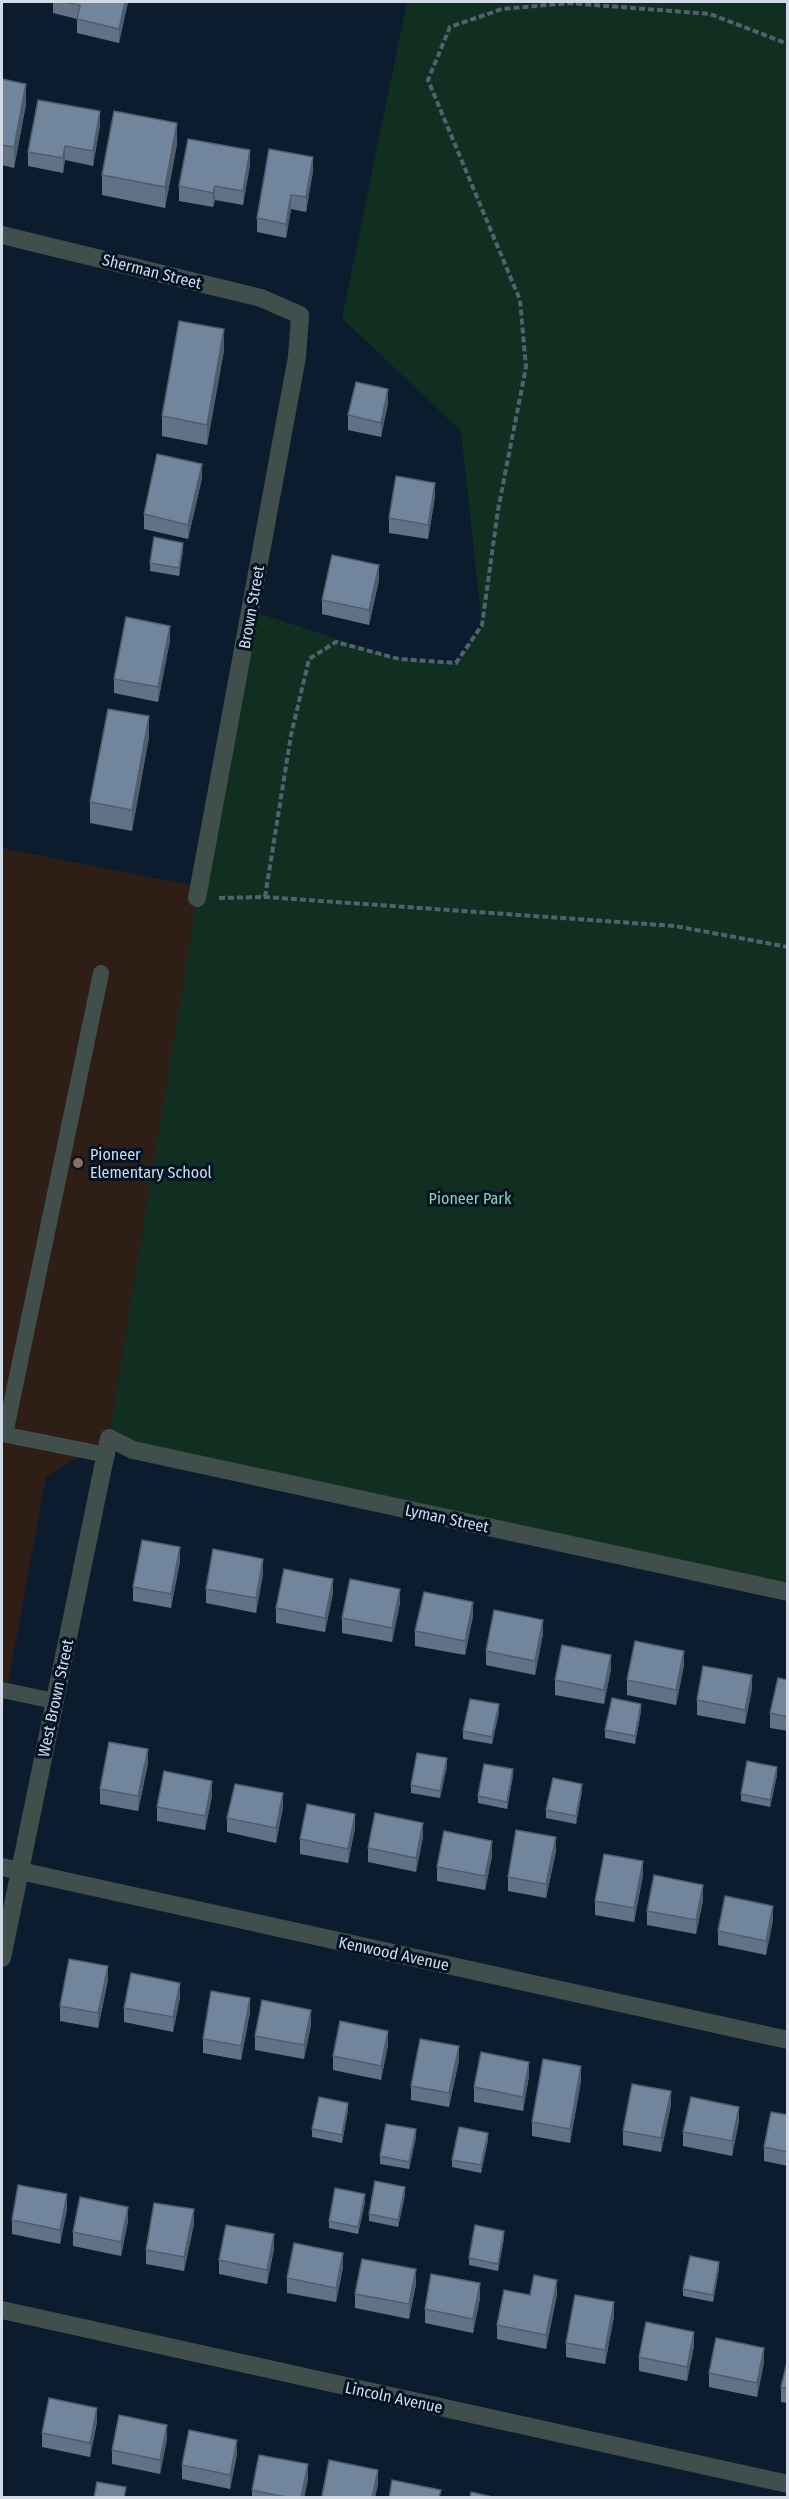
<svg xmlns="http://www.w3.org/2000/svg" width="789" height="2499" font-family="'Fira Sans Condensed',sans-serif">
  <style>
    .education { fill: #2f1e16 }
    .green { fill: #112f21 }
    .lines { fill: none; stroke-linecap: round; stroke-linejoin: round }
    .path { stroke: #526170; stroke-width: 4; stroke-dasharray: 6 3; stroke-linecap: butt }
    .service { stroke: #404f4b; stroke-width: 16 }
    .minor { stroke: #404f4b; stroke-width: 18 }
    .wall { fill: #617286 }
    .shaded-wall { fill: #4f5d6d }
    .building { fill: #71859c; stroke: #4f5d6d; stroke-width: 1.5 }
    .education-dot { fill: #8d6e63; stroke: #041324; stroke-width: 2 }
    .labels { text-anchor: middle; stroke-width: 6; stroke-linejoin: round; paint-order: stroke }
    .street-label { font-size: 16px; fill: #d0dbe7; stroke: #041324 }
    .poi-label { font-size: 16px; fill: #d0dbe7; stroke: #041324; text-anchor: start }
    .park-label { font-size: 16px; fill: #85d7ad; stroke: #041324 }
  </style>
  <rect width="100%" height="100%" fill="#0b1c2e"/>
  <path class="education" d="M2,848l198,39 -91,551 -63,39 -44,239z"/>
  <path class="green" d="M407,2h380v1590l-678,-154 88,-540 54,-287 148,48 57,4 26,-38 -21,-194 -119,-113z"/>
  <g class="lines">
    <path class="path" d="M265,897l26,-162 18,-76 27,-17 63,17 57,4 26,-38 16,-115 28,-143 -6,-67 -92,-220 22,-53 52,-18 67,-6 141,11 78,30
      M219,898l46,-1 410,29 113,21"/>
    <path class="service" d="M2,1434l105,21
      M5,1434l96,-461
      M2,1690l52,11"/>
    <path class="minor" d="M2,235l259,63 39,17 -3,42 -100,541
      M2,1867l786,173
      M2,1958l107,-520 24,12 655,142
      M2,2310l786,174"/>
  </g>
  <path class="wall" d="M53,2h75l-9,41 -42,-10v-14l-24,-6z
    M2,79l24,25 -12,64 -12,-3z
    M100,125l-7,41 -28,-6 -2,13 -35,-7v-14z
    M177,144l-12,64 -63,-13v-20z
    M250,165l-7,40 -28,-5 -2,7 -34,-6v-15z
    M313,171l-7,41 -15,-3 -5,29 -29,-6v-14z
    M224,350l-17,95 -45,-9v-20z
    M388,403l-7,34 -33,-7v-15z
    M202,478l-14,61 -44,-10v-15z
    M435,497l-7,42 -39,-6v-15z
    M183,550l-4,26 -29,-5v-8z
    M379,580l-10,45 -47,-11v-14z
    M170,640l-12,62 -44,-9v-14z
    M149,737l-17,94 -42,-8v-21z
    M180,1561l-9,47 -38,-7v-14z
    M263,1574l-7,39 -50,-10v-14z
    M333,1593l-8,39 -49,-9v-15z
    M400,1603l-8,39 -50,-9v-15z
    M473,1616l-8,39 -50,-9v-15z
    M543,1634l-8,41 -49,-10v-14z
    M684,1665l-8,40 -49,-10v-15z
    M611,1669l-7,35 -49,-9v-15z
    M788,1680v51l-18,-3v-15z
    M752,1689l-7,35 -48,-9v-15z
    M641,1711l-6,33 -30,-6v-8z
    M499,1712l-7,32 -29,-5v-8z
    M148,1763l-10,48 -38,-7v-15z
    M447,1766l-7,32 -29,-5v-8z
    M777,1775l-7,32 -29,-6v-7z
    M513,1776l-6,33 -29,-6v-7z
    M582,1791l-6,33 -30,-6v-8z
    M212,1796l-7,34 -48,-9v-14z
    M283,1807l-7,36 -49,-11v-14z
    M355,1828l-7,35 -48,-9v-15z
    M423,1837l-7,35 -48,-10v-14z
    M556,1851l-10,47 -38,-7v-14z
    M492,1856l-7,34 -48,-9v-14z
    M643,1875l-9,47 -39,-7v-14z
    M703,1900l-7,34 -49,-9v-14z
    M773,1920l-7,35 -48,-10v-14z
    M108,1980l-10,48 -38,-7v-15z
    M180,1997l-7,35 -49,-10v-14z
    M250,2012l-9,48 -38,-7v-14z
    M311,2025l-7,34 -49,-9v-14z
    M388,2045l-7,35 -48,-10v-14z
    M459,2060l-10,47 -38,-7v-14z
    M529,2076l-6,35 -49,-9v-15z
    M581,2081l-11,62 -38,-7v-14z
    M671,2105l-10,47 -38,-7v-14z
    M348,2110l-6,33 -30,-6v-8z
    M788,2115v51l-24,-5v-14z
    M739,2121l-7,35 -49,-10v-14z
    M416,2137l-7,32 -29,-5v-8z
    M488,2140l-7,33 -29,-6v-7z
    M405,2195l-7,32 -29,-6v-7z
    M365,2202l-7,32 -29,-6v-7z
    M67,2209l-7,35 -48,-10v-14z
    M128,2221l-7,35 -48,-10v-14z
    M194,2224l-10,47 -38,-7v-14z
    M504,2238l-6,33 -29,-6v-7z
    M274,2249l-7,35 -48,-10v-14z
    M343,2267l-7,35 -49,-9v-15z
    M719,2269l-6,33 -30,-6v-7z
    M416,2284l-7,35 -54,-11v-14z
    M557,2294l-11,55 -49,-10v-14l33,-30z
    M480,2298l-7,35 -48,-10v-14z
    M614,2316l-9,48 -39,-7v-14z
    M694,2346l-7,35 -48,-10v-14z
    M788,2358v45l-7,-1v-15z
    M764,2362l-7,35 -48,-10v-14z
    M97,2422l-7,35 -48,-10v-14z
    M167,2439l-7,35 -48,-10v-14z
    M237,2454l-7,35 -48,-10v-14z
    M308,2479l-4,19h-52v-8z"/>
  <path class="shaded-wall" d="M125,2h3l-9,41v-14z
    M26,84v20l-12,64v-21z
    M100,111v14l-7,41v-15z
    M177,123v21l-12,64v-21z
    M65,146v14l-2,13v-15z
    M250,150v15l-7,40v-14z
    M313,157v14l-7,41v-15z
    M215,186v14l-2,7v-14z
    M291,195v14l-5,29v-14z
    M224,329v21l-17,95v-20z
    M388,389v14l-7,34v-14z
    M202,464v14l-14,61v-14z
    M435,483v14l-7,42v-14z
    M183,543v7l-4,26v-8z
    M379,565v15l-10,45v-15z
    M170,626v14l-12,62v-15z
    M149,716v21l-17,94v-21z
    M180,1547v14l-9,47v-14z
    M263,1559v15l-7,39v-15z
    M333,1579v14l-8,39v-14z
    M400,1589v14l-8,39v-14z
    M473,1602v14l-8,39v-14z
    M543,1620v14l-8,41v-14z
    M684,1651v14l-8,40v-15z
    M611,1655v14l-7,35v-14z
    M752,1675v14l-7,35v-14z
    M499,1704v8l-7,32v-7z
    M641,1704v7l-6,33v-8z
    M148,1749v14l-10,48v-15z
    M447,1758v8l-7,32v-7z
    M777,1767v8l-7,32v-7z
    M513,1769v7l-6,33v-7z
    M212,1781v15l-7,34v-14z
    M582,1784v7l-6,33v-8z
    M283,1793v14l-7,36v-15z
    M355,1814v14l-7,35v-14z
    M423,1823v14l-7,35v-14z
    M556,1837v14l-10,47v-14z
    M492,1841v15l-7,34v-14z
    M643,1861v14l-9,47v-14z
    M703,1885v15l-7,34v-14z
    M773,1906v14l-7,35v-14z
    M108,1966v14l-10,48v-15z
    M180,1983v14l-7,35v-15z
    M250,1998v14l-9,48v-14z
    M311,2010v15l-7,34v-14z
    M388,2031v14l-7,35v-14z
    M459,2046v14l-10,47v-14z
    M529,2062v14l-6,35v-14z
    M581,2066v15l-11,62v-14z
    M671,2091v14l-10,47v-14z
    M348,2103v7l-6,33v-8z
    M739,2107v14l-7,35v-15z
    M416,2129v8l-7,32v-7z
    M488,2133v7l-7,33v-8z
    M405,2187v8l-7,32v-7z
    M67,2194v15l-7,35v-14z
    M365,2194v8l-7,32v-7z
    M128,2207v14l-7,35v-14z
    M194,2209v15l-10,47v-14z
    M504,2231v7l-6,33v-7z
    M274,2234v15l-7,35v-14z
    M343,2253v14l-7,35v-14z
    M719,2262v7l-6,33v-7z
    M416,2269v15l-7,35v-15z
    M557,2280v14l-11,55v-14z
    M480,2283v15l-7,35v-14z
    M614,2302v14l-9,48v-14z
    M694,2332v14l-7,35v-14z
    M764,2348v14l-7,35v-14z
    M97,2408v14l-7,35v-14z
    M167,2425v14l-7,35v-14z
    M237,2440v14l-7,35v-14z
    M308,2464v15l-4,19h-3z
    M378,2470v15l-3,13h-3z"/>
  <path class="building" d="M64,2h61l-6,27 -42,-10 3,-14z
    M2,79l24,5 -12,63 -12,-2z
    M38,100l62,11 -7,40 -28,-5 -2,12 -35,-6z
    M114,111l63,12 -12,64 -63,-12z
    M188,139l62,11 -7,41 -28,-5 -2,7 -34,-7z
    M269,149l44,8 -7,40 -15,-2 -5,29 -29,-6z
    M179,321l45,8 -17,96 -45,-9z
    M356,382l32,7 -7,34 -33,-8z
    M157,454l45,10 -14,61 -44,-11z
    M396,476l39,7 -7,42 -39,-7z
    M154,537l29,6 -4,25 -29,-5z
    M332,555l47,10 -10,45 -47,-10z
    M126,617l44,9 -12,61 -44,-8z
    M108,709l41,7 -17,94 -42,-8z
    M142,1540l38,7 -9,47 -38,-7z
    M213,1549l50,10 -7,39 -50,-9z
    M284,1569l49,10 -8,39 -49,-10z
    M350,1579l50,10 -8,39 -50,-10z
    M424,1592l49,10 -8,39 -50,-10z
    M494,1610l49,10 -8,41 -49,-10z
    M635,1641l49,10 -8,39 -49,-10z
    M562,1645l49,10 -7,35 -49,-10z
    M703,1666l49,9 -7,35 -48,-10z
    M778,1678l10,2v37l-18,-4z
    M612,1698l29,6 -6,32 -30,-6z
    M470,1699l29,5 -7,33 -29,-6z
    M109,1742l39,7 -10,47 -38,-7z
    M417,1753l30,5 -7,33 -29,-6z
    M747,1761l30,6 -7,33 -29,-6z
    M484,1764l29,5 -6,33 -29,-6z
    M164,1771l48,10 -7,35 -48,-9z
    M553,1778l29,6 -6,32 -30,-6z
    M235,1784l48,9 -7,35 -49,-10z
    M307,1804l48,10 -7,35 -48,-10z
    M375,1813l48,10 -7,35 -48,-10z
    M516,1830l40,7 -10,47 -38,-7z
    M444,1831l48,10 -7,35 -48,-9z
    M604,1854l39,7 -9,47 -39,-7z
    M654,1875l49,10 -7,35 -49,-9z
    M725,1896l48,10 -7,35 -48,-10z
    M69,1959l39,7 -10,47 -38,-7z
    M131,1973l49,10 -7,34 -49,-9z
    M211,1991l39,7 -9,48 -38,-7z
    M262,2000l49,10 -7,35 -49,-9z
    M340,2021l48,10 -7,35 -48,-10z
    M420,2039l39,7 -10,47 -38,-7z
    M481,2052l48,10 -6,35 -49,-10z
    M543,2059l38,7 -11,63 -38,-7z
    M632,2084l39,7 -10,47 -38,-7z
    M319,2097l29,6 -6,32 -30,-6z
    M691,2097l48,10 -7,34 -49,-9z
    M771,2112l17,3v37l-24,-5z
    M386,2124l30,5 -7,33 -29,-6z
    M459,2127l29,6 -7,32 -29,-5z
    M375,2181l30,6 -7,33 -29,-6z
    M18,2185l49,9 -7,36 -48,-10z
    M335,2188l30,6 -7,33 -29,-6z
    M80,2197l48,10 -7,35 -48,-10z
    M154,2203l40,6 -10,48 -38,-7z
    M226,2225l48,9 -7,36 -48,-10z
    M475,2225l29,6 -6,33 -29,-6z
    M294,2243l49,10 -7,35 -49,-10z
    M690,2256l29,6 -6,33 -30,-6z
    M362,2259l54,10 -7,35 -54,-10z
    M431,2274l49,9 -7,36 -48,-10z
    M534,2275l23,5 -11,55 -49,-10 7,-35 26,5z
    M575,2295l39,7 -9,48 -39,-7z
    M646,2322l48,10 -7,35 -48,-10z
    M716,2338l48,10 -7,35 -48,-10z
    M788,2358v31l-7,-2z
    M49,2398l48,10 -7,35 -48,-10z
    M119,2415l48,10 -7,35 -48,-10z
    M189,2430l48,10 -7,35 -48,-10z
    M259,2455l49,9 -7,34h-10l-39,-8z
    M329,2460l49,10 -6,28h-40l-10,-2z
    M392,2480l49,10 -2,8h-50z
    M97,2482l29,5 -2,11h-30z
    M471,2492l26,6h-27z"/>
  <circle class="education-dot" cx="78" cy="1163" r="6"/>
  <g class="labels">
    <g class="street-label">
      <text transform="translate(152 271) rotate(14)" y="6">Sherman Street</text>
      <text transform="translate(251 607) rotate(-80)" y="6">Brown Street</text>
      <text transform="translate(447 1518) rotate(12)" y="6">Lyman Street</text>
      <text transform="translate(55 1698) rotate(-78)" y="6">West Brown Street</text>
      <text transform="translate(394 1953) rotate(12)" y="6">Kenwood Avenue</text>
      <text transform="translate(394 2397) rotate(12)" y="6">Lincoln Avenue</text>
    </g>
    <g class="poi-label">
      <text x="90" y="1160">Pioneer<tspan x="90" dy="18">Elementary School</tspan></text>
    </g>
    <g class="park-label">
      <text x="470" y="1204">Pioneer Park</text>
    </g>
  </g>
  <rect width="789" height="2499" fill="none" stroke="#d0dbe7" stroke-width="6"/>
</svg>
